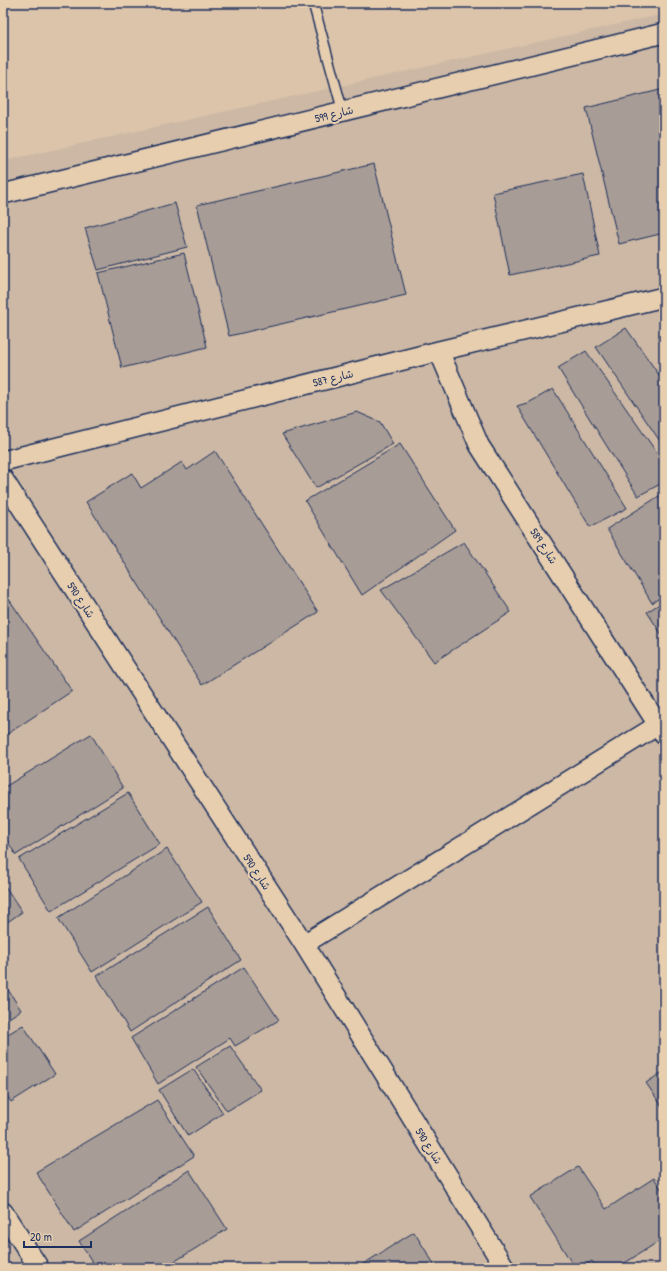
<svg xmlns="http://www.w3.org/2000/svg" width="667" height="1271" font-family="'Patrick Hand','Playpen Sans Arabic',sans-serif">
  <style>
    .built { fill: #ccb8a4 }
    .building { fill: #a89c96; stroke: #1b2f5e }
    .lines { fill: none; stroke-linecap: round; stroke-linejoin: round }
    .lane-casing { stroke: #1b2f5e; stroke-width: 12 }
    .street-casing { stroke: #1b2f5e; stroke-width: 22 }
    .lane { stroke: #e7ceaf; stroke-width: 9 }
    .street { stroke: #e7ceaf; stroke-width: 19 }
    .labels { text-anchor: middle; stroke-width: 4; stroke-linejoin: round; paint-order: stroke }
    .street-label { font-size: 11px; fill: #1b2f5e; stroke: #e7ceaf }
  </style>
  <rect width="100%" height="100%" fill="#dbc4aa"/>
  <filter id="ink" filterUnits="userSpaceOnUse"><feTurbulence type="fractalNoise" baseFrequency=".025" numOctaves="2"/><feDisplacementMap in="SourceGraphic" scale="8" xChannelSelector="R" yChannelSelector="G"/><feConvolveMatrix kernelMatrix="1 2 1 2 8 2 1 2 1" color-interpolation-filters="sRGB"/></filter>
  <g filter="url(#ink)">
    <path class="built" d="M664,14v1254h-661v-1107z"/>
    <path class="building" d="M664,89v144l-45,11 -33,-136z
      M374,164l32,131 -177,41 -32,-131z
      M583,174l17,82 -90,19 -17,-82z
      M175,203l12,44 -89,23 -13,-42z
      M184,253l23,94 -85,21 -24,-95z
      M626,328l38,54v65l-68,-100z
      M586,351l78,112v19l-26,14 -80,-128z
      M553,389l74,119 -37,19 -73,-121 13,-4z
      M357,412l23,10 13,22 -77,44 -34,-54z
      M400,444l55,86 -93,65 -57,-94z
      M215,451l103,161 -116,73 -116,-183 46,-29 9,15 41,-26 5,8z
      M664,493v102l-12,8 -45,-74z
      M464,542l47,70 -77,50 -53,-72z
      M4,592l68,99 -69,46v-144z
      M664,601v37l-17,-26z
      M91,734l32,54 -107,67 -13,-21v-46z
      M128,793l32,51 -109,67 -32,-52z
      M167,849l35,53 -110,70 -34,-54z
      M3,883l19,29 -19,13z
      M208,907l33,53 -111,72 -33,-56z
      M244,967l35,53 -44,26 -5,-8 -72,46 -27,-46z
      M3,982l18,28 -18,12z
      M23,1025l32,49 -44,28 -8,-12v-53z
      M230,1046l31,44 -34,21 -31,-44z
      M193,1069l30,44 -35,23 -29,-46z
      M664,1071v38l-18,-26z
      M157,1100l37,56 -120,76 -38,-60z
      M578,1167l28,42 48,-31 10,15v45l-47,30h-20l-5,-7 -11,7h-6l-45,-71z
      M189,1170l38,59 -63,39h-68l-17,-27z
      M414,1232l20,32 -1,4h-76z"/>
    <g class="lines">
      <defs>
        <path id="lane" d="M313,3l30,109"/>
        <path id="street" d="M3,194l661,-161
          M439,351l40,94 185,289
          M3,461l436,-110 225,-54
          M3,479l301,465 201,324
          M304,944l354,-219
          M3,1212l36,56"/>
      </defs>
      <use href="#lane" class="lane-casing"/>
      <use href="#street" class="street-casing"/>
      <use href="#lane" class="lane"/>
      <use href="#street" class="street"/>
    </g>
  </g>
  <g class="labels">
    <g class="street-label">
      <text transform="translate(334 114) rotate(-14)" y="4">شارع 599</text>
      <text transform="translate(333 378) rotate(-14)" y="4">شارع 587</text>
      <text transform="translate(544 546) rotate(57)" y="4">شارع 589</text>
      <text transform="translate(81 600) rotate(57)" y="4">شارع 590</text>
      <text transform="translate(257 872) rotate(57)" y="4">شارع 590</text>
      <text transform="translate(429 1146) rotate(58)" y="4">شارع 590</text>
    </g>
  </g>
  <rect width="667" height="1271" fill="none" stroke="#e7ceaf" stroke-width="16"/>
  <rect x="8" y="8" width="651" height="1255" fill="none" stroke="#1b2f5e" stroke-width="1.5" filter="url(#ink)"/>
  <path d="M24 1241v6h67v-6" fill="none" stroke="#1b2f5e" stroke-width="2"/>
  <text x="30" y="1241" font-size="12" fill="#1b2f5e" stroke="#e7ceaf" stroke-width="3" paint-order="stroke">20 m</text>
</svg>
